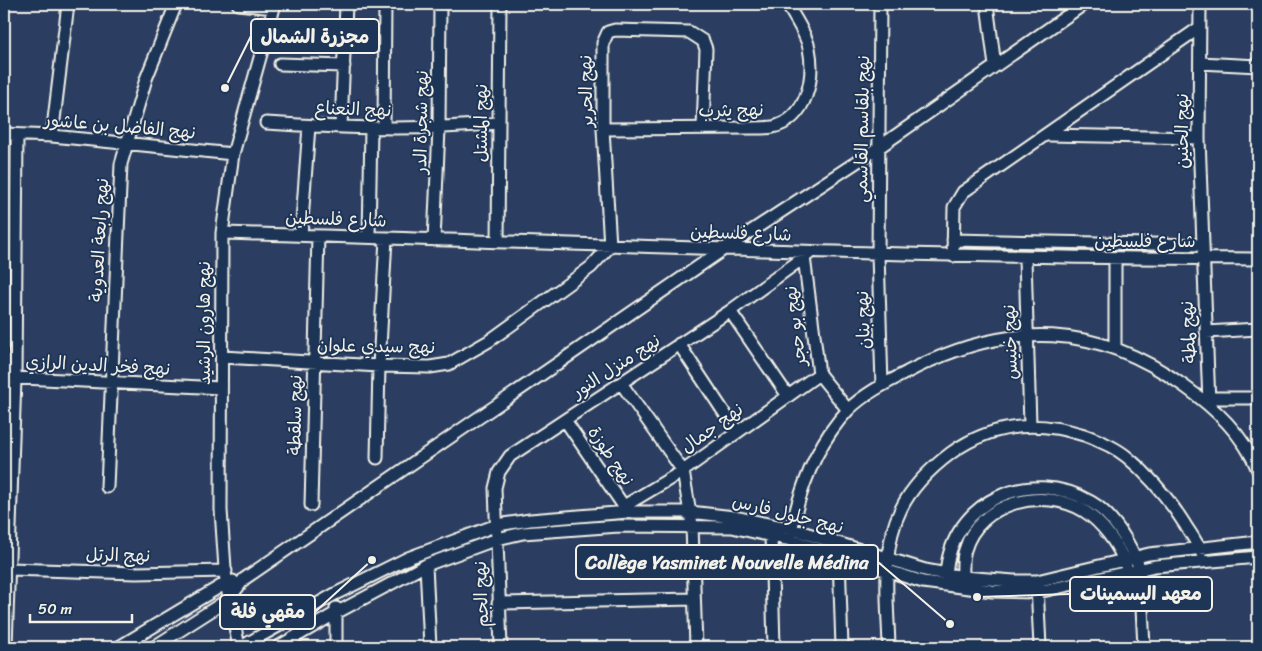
<svg xmlns="http://www.w3.org/2000/svg" width="1262" height="651" font-family="Sriracha,'Playpen Sans Arabic',sans-serif">
  <style>
    .lines { fill: none; stroke-linecap: round; stroke-linejoin: round }
    .street-casing { stroke: #f4f1e8; stroke-width: 15 }
    .street { stroke: #1d3557; stroke-width: 11 }
    .labels { text-anchor: middle; stroke-width: 4; stroke-linejoin: round; paint-order: stroke }
    .street-label { font-size: 18px; fill: #f4f1e8; stroke: #1d3557 }
    .leader { fill: none; stroke: #f4f1e8; stroke-width: 2 }
    .callout-dot { fill: #f4f1e8; stroke: #1d3557; stroke-width: 2 }
    .callout { fill: #1d3557; stroke: #f4f1e8; stroke-width: 2 }
    .callout-label { font-size: 19px; text-anchor: middle; font-weight: bold; fill: #f4f1e8 }
  </style>
  <rect width="100%" height="100%" fill="#2b3e61"/>
  <filter id="ink" filterUnits="userSpaceOnUse"><feTurbulence type="fractalNoise" baseFrequency=".02" numOctaves="2"/><feDisplacementMap in="SourceGraphic" scale="10" xChannelSelector="R" yChannelSelector="G"/><feConvolveMatrix kernelMatrix="1 2 1 2 8 2 1 2 1" color-interpolation-filters="sRGB"/></filter>
  <g filter="url(#ink)">
    <g class="lines">
      <defs>
        <path id="street" d="M238,4l36,4
          M880,4l-2,250 4,131
          M987,4l8,62
          M1200,4l-1,134 10,266
          M1200,63l58,3
          M280,64l64,2
          M266,123c77,5 155,8 232,0
          M341,127l5,-123
          M384,128l1,-124
          M603,129l150,-1c7,0 14,0 20,-1 34,-8 42,-49 36,-79 -3,-15 -15,-31 -22,-44
          M4,134l48,2 181,18
          M1048,135l151,3
          M52,136l16,-132
          M222,233c346,10 691,25 1036,26
          M301,235l8,-109
          M369,237l2,-109
          M434,240l5,-111 1,-125
          M953,240l249,5
          M498,242l2,-238
          M953,256l1,-49 9,-15 236,-164
          M804,257l15,117 29,36
          M1025,258l5,167
          M1115,259v89
          M730,311l58,85
          M1206,332l52,-3
          M679,344l58,88
          M222,357l157,9 51,1 19,-3 40,-23 83,-60 19,-14 19,-21 -7,-117v-86l5,-11 7,-2 74,2 14,9 3,8 -3,79
          M4,377l217,11
          M621,383l62,88 9,54 4,122
          M1209,398h49
          M565,420l62,91
          M377,458l2,-92 7,-128
          M107,487l14,-323 25,-85 30,-75
          M311,505l7,-269
          M624,506l59,-35 136,-97
          M771,535l3,112
          M790,536c9,-45 26,-92 58,-126 18,-18 44,-30 67,-42 95,-47 182,-45 269,18 31,22 59,48 74,84
          M839,557l3,90
          M426,565l4,82
          M10,569l126,4 90,-2
          M946,574c5,-73 84,-108 145,-72 24,14 39,42 49,67l4,78
          M963,577c0,-9 -1,-19 2,-27 14,-49 79,-63 119,-39 19,12 34,34 42,54
          M1037,585l3,62
          M498,603l196,-4
          M336,608v39
          M6,647l9,-269 2,-243
          M119,647l107,-64 7,-2
          M154,647l75,-48 15,-20 480,-330 154,-101 206,-144
          M239,647l-13,-64 -5,-73 1,-277 11,-79 42,-150
          M241,647l94,-53 73,-36 89,-33 33,-5 98,-8h62l44,5 58,12 133,41 38,7 51,4h23l112,-27 109,-12
          M278,647l58,-34 90,-48 71,-26 26,-6 96,-7 113,1 58,13 133,42 69,9 46,1 117,-26 103,-9
          M501,647l-6,-159 4,-16 11,-16 220,-145 80,-58
          M889,647c-1,-45 -9,-96 12,-138 11,-23 30,-41 50,-56 40,-29 86,-33 133,-18 14,5 31,12 43,22 23,19 41,41 57,66 6,10 13,19 17,29"/>
      </defs>
      <use href="#street" class="street-casing"/>
      <use href="#street" class="street"/>
    </g>
  </g>
  <g class="labels">
    <g class="street-label">
      <text transform="translate(586 91) rotate(-91)" y="6">نهج الحرير</text>
      <text transform="translate(353 109) rotate(2)" y="6">نهج النعناع</text>
      <text transform="translate(731 110) rotate(-1)" y="6">نهج يثرب</text>
      <text transform="translate(421 122) rotate(-89)" y="6">نهج شجرة الدر</text>
      <text transform="translate(481 123) rotate(-90)" y="6">نهج المشتل</text>
      <text transform="translate(120 126) rotate(5)" y="6">نهج الفاضل بن عاشور</text>
      <text transform="translate(862 129) rotate(-89)" y="6">نهج بلقاسم القاسمي</text>
      <text transform="translate(1182 131) rotate(-90)" y="6">نهج الحنين</text>
      <text transform="translate(336 219) rotate(2)" y="6">شارع فلسطين</text>
      <text transform="translate(741 233) rotate(2)" y="6">شارع فلسطين</text>
      <text transform="translate(99 240) rotate(-87)" y="6">نهج رابعة العدوية</text>
      <text x="1145" y="247">شارع فلسطين</text>
      <text transform="translate(863 320) rotate(-92)" y="6">نهج بنان</text>
      <text transform="translate(204 323) rotate(-90)" y="6">نهج هارون الرشيد</text>
      <text transform="translate(795 326) rotate(-97)" y="6">نهج بو حجر</text>
      <text transform="translate(1188 332) rotate(-93)" y="6">نهج لمطة</text>
      <text transform="translate(1010 342) rotate(-92)" y="6">نهج خنيس</text>
      <text transform="translate(376 346) rotate(1)" y="6">نهج سيدي علوان</text>
      <text transform="translate(98 365) rotate(3)" y="6">نهج فخر الدين الرازي</text>
      <text transform="translate(616 366) rotate(-33)" y="6">نهج منزل النور</text>
      <text transform="translate(295 415) rotate(-89)" y="6">نهج سلقطة</text>
      <text transform="translate(712 428) rotate(-36)" y="6">نهج جمال</text>
      <text transform="translate(611 456) rotate(56)" y="6">نهج طوزة</text>
      <text transform="translate(788 514) rotate(14)" y="6">نهج جلول فارس</text>
      <text transform="translate(118 555) rotate(1)" y="6">نهج الرتل</text>
      <text transform="translate(481 594) rotate(-92)" y="6">نهج الجم</text>
    </g>
  </g>
  <path class="leader" d="M225 88L251 36M950 624L878 562M977 597L1070 594M372 560L315 612"/>
  <g class="callout-dot">
    <circle cx="225" cy="88" r="5"/>
    <circle cx="950" cy="624" r="5"/>
    <circle cx="977" cy="597" r="5"/>
    <circle cx="372" cy="560" r="5"/>
  </g>
  <g class="callout">
    <rect x="251" y="19" width="128" height="34" rx="5"/>
    <rect x="576" y="545" width="302" height="34" rx="5"/>
    <rect x="1070" y="577" width="142" height="34" rx="5"/>
    <rect x="220" y="595" width="95" height="34" rx="5"/>
  </g>
  <g class="callout-label">
    <text x="315" y="43">مجزرة الشمال</text>
    <text x="727" y="569">Collège Yasminet Nouvelle Médina</text>
    <text x="1141" y="600">معهد اليسمينات</text>
    <text x="268" y="618">مقهي فلة</text>
  </g>
  <rect width="1262" height="651" fill="none" stroke="#1d3557" stroke-width="20"/>
  <rect x="10" y="10" width="1242" height="631" fill="none" stroke="#f4f1e8" stroke-width="2" filter="url(#ink)"/>
  <path d="M30 614v8h102v-8" fill="none" stroke="#f4f1e8" stroke-width="2.5"/>
  <text x="38" y="614" font-size="15" fill="#f4f1e8" stroke="#1d3557" stroke-width="4" paint-order="stroke">50 m</text>
</svg>
